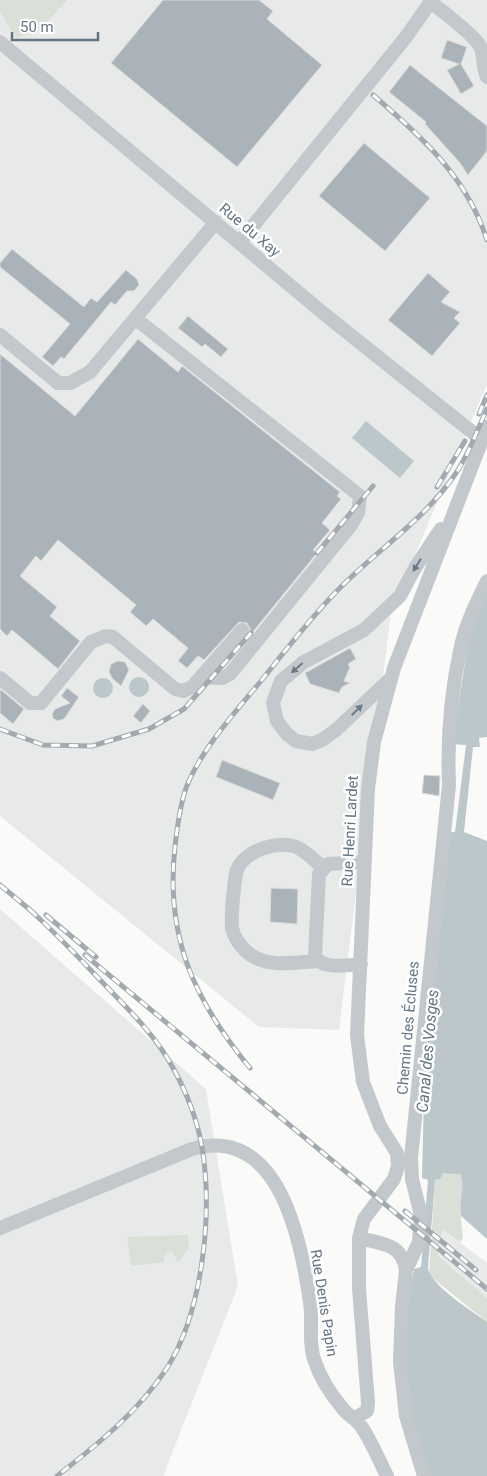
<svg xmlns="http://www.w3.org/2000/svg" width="487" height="1476" font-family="Roboto,sans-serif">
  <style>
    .built { fill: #e8e9e9 }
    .green { fill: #dadfd7 }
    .water { fill: #bbc7cb }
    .building { fill: #aab3b9; stroke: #dcdcda }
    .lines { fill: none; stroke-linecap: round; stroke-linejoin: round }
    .minor { stroke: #c3c8cc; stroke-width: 14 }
    .rail-casing { stroke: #a2aab0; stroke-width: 5 }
    .rail { stroke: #fff; stroke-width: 3; stroke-dasharray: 9; stroke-linecap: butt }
    .oneway { fill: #6a7a87 }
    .labels { text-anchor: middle; stroke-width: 5; stroke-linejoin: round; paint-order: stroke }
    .street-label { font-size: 15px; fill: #657683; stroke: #fff }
    .water-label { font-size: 16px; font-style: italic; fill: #60757c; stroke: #fff }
  </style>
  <rect width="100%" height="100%" fill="#fafaf8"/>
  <path class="built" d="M0,0h487v384l-96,228 -52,418 -80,-3 -259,-211z
    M0,909l206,180 32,197 -75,190h-163z
    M442,1229l45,34v35l-49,-42z"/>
  <path class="green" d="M0,0h67l-28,31 -23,7 -16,-27z
    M443,1173h16l5,11 -4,26 3,28 -3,4 -18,-13 -4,27 49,42v24l-58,-47 6,-95 4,-1z
    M188,1235l1,13 -11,14 -6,-10 -7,1 -1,9 -33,4 -4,-29z"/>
  <path class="water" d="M366,421l48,40 -14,17 -48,-40z
    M487,591v146l-8,1 1,9h-7l-9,85 23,9v398l-26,-23c-3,-15 5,-27 -1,-42l-17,-1 -3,6 -5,1 -7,88c3,18 44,43 59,54v154h-57c-7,-22 -16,-44 -20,-66 -7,-46 -5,-96 4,-141l7,-2 7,-87 -6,-2 2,-83 26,-263h5l11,-87 -14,-1 17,-106z
    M129 687a10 10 0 1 1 20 0a10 10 0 1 1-20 0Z
    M93 688a10 10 0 1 1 20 0a10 10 0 1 1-20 0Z"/>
  <path class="building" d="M163,0h96l14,11 -6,8 55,46 -85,102 -126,-104z
    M447,40l20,7 -6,17 13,22 -13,8 -14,-24 12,-6 -18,-6z
    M410,65l77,61v25l-19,24 -8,-12 -35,-39 1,-2 -37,-30z
    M364,143l66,55 -45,53 -66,-55z
    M12,249l72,58 7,-9 6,4 29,-32 11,9 2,6 -5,6h-7l-12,14 -4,-3 -47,57 -3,-2 -8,9 -11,-9 28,-33 -70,-57v-4z
    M428,273l22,19 -9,10 19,10 -6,6 6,5 -28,33 -44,-36z
    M188,316l40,33 -7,8 -16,-13 -3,3 -24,-19z
    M138,339l40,33 4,-6 158,126 -3,4 4,3 -19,24 8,7 -17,20 4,3 -65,80 -5,-10 -8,-1 -35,38 -6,-4 -11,12 -9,-7 10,-13 -35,-29 -7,7 -16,-14 6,-7 -78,-65 -17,21 -5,-5 -16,20 37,31 -7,9 30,25 -22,28 -46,-39 -5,6 -7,-7v-275l75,62z
    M350,648l6,11 -8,5 2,3 -6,14 6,2 -8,4 -3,6 -29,-9 -5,-11z
    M118,661l7,1 4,8 -8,16 -9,-8 -3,-6 2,-8z
    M67,688l12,9 -15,22 -7,2 -4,-3 -1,-4 3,-5 15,-6 -9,-7z
    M0,689l24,20 -11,15 -13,-11z
    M143,704l7,7 -9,12 -8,-7z
    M222,760l58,23 -7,17 -57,-23z
    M424,775l16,1 -1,20 -17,-3z
    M271,888l27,1 -1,35 -27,-2z"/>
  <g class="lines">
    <path class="minor" d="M432,3c11,9 42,32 48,43 5,10 2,21 7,31
      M0,42l323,271 159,127
      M240,242l166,-205 26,-37
      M136,319l224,177 -2,17 -7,12 -121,149 -7,4 -22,-1
      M0,335l58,48h12l20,-11 126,-150
      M0,678l30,25h11l50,-61 15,-6 7,1 62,52 8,2 9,-4 50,-57
      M390,679l-54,51 -14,10 -10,4 -16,-3 -9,-7 -10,-13 -4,-18 8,-22 23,-19 60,-32 36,-34 15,-28 26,-39
      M318,961c-22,1 -48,7 -67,-6 -8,-5 -18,-18 -19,-28 -1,-9 2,-48 5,-57 7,-20 45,-32 63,-21 8,4 16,13 23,19
      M361,964c-14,1 -39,6 -46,-8l4,-82 9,-10 35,-2
      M0,1228l192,-79c87,-25 109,91 118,153 3,18 -2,40 4,57 6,19 17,36 30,51 6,7 14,10 19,19 9,14 16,31 24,47
      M359,1238c23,6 43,5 47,32
      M355,1418l12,-7 1,-8 -9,-115v-50l5,-19 30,-40 4,-13 -1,-13 -17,-27 -17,-44 -6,-47 11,-246 6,-47 20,-74 93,-241
      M424,1476l-18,-60 -6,-55 2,-54 4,-37 13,-28 2,-27 -9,-36 -1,-21 38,-373c-2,-46 2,-94 12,-139 5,-23 16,-44 26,-65"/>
    <defs>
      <path id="rail" d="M373,95c48,41 94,82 114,145
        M479,414l8,-19
        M437,487l28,-46
        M317,553l56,-67
        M0,729l43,16 49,1 57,-17 35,-20 67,-76
        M0,885l35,29
        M30,910c26,23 50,49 75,75 24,25 50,50 67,81 14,25 25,53 30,81 11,66 1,164 -35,221 -29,44 -69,76 -110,108
        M46,915l50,42
        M85,955l402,334
        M250,1068c-56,-68 -85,-131 -75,-221 2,-19 5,-41 11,-59 14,-37 50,-77 75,-107 24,-30 47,-60 74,-88 39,-41 89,-72 121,-120 13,-19 21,-43 31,-64
        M405,1211l71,59"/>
    </defs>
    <use href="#rail" class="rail-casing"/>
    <use href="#rail" class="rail"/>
  </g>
  <defs><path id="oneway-solid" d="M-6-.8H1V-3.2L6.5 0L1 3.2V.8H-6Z" transform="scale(1.25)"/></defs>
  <g class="oneway">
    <use href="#oneway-solid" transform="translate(417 565) rotate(122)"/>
    <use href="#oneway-solid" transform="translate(297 668) rotate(139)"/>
    <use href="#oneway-solid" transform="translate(357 710) rotate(-44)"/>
  </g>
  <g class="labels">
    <g class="street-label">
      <text transform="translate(250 230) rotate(40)" y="5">Rue du Xay</text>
      <text transform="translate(350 831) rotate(-87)" y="5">Rue Henri Lardet</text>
      <text transform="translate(408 1028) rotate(-85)" y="5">Chemin des Écluses</text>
      <text transform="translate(324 1303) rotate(81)" y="5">Rue Denis Papin</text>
    </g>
    <g class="water-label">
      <text transform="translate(427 1051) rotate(-85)" y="6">Canal des Vosges</text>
    </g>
  </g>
  <path d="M12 32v8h86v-8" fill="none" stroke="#657683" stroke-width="2.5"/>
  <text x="20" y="32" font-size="15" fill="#657683" stroke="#ffffff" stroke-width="4" paint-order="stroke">50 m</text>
</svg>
